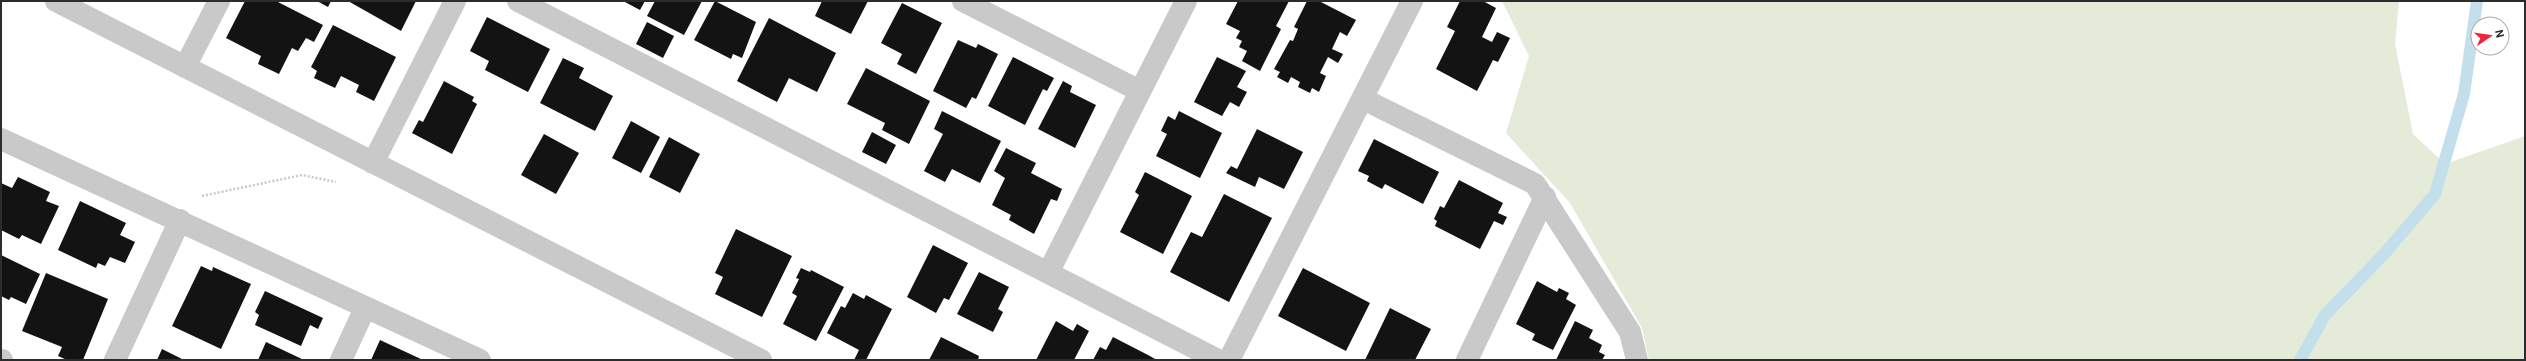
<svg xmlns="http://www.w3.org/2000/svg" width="2526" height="361" font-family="Roboto,sans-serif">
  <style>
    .green { fill: #e4ebd9 }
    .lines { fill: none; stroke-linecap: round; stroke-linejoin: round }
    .stream { stroke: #c3dfec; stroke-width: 12 }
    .building { fill: #131313 }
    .path { stroke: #c9c9c9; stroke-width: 2.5; stroke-dasharray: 2 2; stroke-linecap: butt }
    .street { stroke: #c9c9c9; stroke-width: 22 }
  </style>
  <rect width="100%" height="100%" fill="#fff"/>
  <path class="green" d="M1502,1h897l-4,43 18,90 32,30 80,-28v224h-876l-7,-32 -72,-125 -64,-70 23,-77z"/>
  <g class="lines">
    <path class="stream" d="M2300,360l25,-45 60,-62 50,-59 29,-100 13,-93"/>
  </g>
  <path class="building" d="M245,1h31l47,24 -9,17 -8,-4 -8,13 -6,-3 -13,26 -21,-10 3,-8 -35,-18z
    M317,1h14l-3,6z
    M348,1h68l-15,30z
    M623,1h22l-5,9z
    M655,1h47l-18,34 -37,-19z
    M715,1l41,21 -14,36 -9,-4 -2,5 -37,-19z
    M822,1h46l-17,33 -36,-18z
    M1238,1h51l-13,25 5,3 -21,42 -18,-10 5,-10 -8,-4 3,-6 -6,-3 4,-7 -14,-7z
    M1307,1h12l37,19 -9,16 -7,-4 -8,17 11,5 -5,9 -10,-6 -8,16 6,3 -7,16 -7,-4 -2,5 -12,-6 2,-5 -9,-5 -3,6 -11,-6 3,-5 -6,-3 16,-29 3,1 5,-12 -4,-2z
    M1460,1h23l13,7 -14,29 10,5 5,-10 13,6 -12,24 -5,-2 -16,31 -41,-22 19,-38 -8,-4z
    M902,3l40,20 -26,51 -19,-10 5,-10 -21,-11z
    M487,17l63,32 -22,43 -43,-22 4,-9 -19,-10z
    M769,18l67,35 -19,39 -28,-14 -12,24 -40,-21z
    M647,22l27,14 -11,22 -27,-14z
    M333,25l63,32 -22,44 -18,-9 3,-7 -18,-9 -6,12 -21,-10 3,-7 -6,-4z
    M958,40l18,8 2,-4 20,10 -22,45 -4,-2 -6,11 -33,-17z
    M1013,57l41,21 -7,13 -4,-2 -18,36 -37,-19z
    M1217,57l29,14 -9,16 10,5 -8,15 -9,-5 -8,14 -28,-14z
    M563,58l21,10 -5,10 34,18 -18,35 -55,-28z
    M866,68l64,33 -21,43 -27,-14 3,-7 -38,-19z
    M444,81l30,16 -2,4 5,3 -25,50 -40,-21 7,-13 4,2z
    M1063,81l9,5 -2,6 26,13 -21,43 -37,-19z
    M942,111l59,30 -21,42 -28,-14 -7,13 -21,-11 19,-37 -9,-5z
    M1179,111l43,22 -22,45 -44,-22 11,-22 -6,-3 7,-15 7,4z
    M631,121l29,16 -19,36 -29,-15z
    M1257,129l46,23 -19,37 -25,-12 -4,10 -29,-14 5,-7 6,3z
    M872,132l24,13 -10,19 -24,-12z
    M544,134l35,19 -23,41 -35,-19z
    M669,137l31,17 -20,39 -31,-16z
    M1374,139l65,33 -16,32 -38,-20 -3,5 -15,-8 2,-5 -11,-5z
    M1006,148l30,15 -5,10 31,16 -5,12 -6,-2 -17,35 -25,-14 2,-5 -19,-10 13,-27 -11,-7z
    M1145,172l47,24 -29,58 -43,-22 19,-37 -4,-3z
    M18,177l32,15 -4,9 13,5 -18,38 -19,-9 -3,4 -18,-9v-47l11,5z
    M1459,180l44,23 -5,10 9,4 -4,8 -9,-4 -14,28 -45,-23 2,-5 -3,-2 6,-13 4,2z
    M1224,194l48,24 -43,84 -59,-30 21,-40 11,5z
    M80,201l46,22 -6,12 15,7 -10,21 -15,-6 -5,9 -7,-3 -2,5 -38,-18z
    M736,229l56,27 -30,61 -47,-23 8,-17 -8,-4z
    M933,245l35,18 -19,37 -5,-2 -8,15 -29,-16z
    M1,255l39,19 -14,30 -15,-7 -2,3 -8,-4z
    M201,266l11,5 1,-4 38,17 -30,65 -49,-23z
    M801,268l9,4 1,-2 33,17 -28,54 -33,-17 14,-28 -5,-3 7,-14 -3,-1z
    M1303,268l67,35 -24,48 -68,-35z
    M979,272l30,15 -11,22 5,3 -10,20 -36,-18z
    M46,273l62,26 -25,61h-16l-9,-4 4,-9 -40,-16z
    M1537,281l20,11 2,-4 10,5 -3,6 10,6 -23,45 -21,-10 3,-6 -19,-10z
    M265,291l58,27 -5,11 -8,-4 -9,21 -46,-21 4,-10 -4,-3z
    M853,293l11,6 2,-4 26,14 -26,51h-12l5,-10 -32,-17 14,-27 4,2z
    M1390,308l41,21 -16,31h-50z
    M1056,321l17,10 4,-7 12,7 -15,29h-38z
    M1575,321l18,9 -4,8 13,7 -3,7 6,3 -3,5h-46z
    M941,337l38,19 -1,4h-49z
    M1113,337l35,18 9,5h-64l7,-13 6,3z
    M380,340l43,20h-52z
    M266,342l38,18h-46z
    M162,349l22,11h-27z"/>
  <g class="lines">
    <path class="path" d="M202,196l100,-21 34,7"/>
    <path class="street" d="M56,1l705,359
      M518,1l700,359
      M963,1l177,90
      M185,67l34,-66
      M1363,99l172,85 95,148 7,28
      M1,139l479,221
      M373,163l82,-162
      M1048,273l138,-272
      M1,360h1
      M115,360l65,-140
      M341,360l24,-52
      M1229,360l183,-359
      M1467,360l78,-163"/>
  </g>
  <rect width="2526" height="361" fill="none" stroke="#2c2c2c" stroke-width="4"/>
  <g transform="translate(2490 36) rotate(77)"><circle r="19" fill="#ffffff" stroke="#ababab"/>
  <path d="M0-3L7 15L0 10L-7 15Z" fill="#ec2541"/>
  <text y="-6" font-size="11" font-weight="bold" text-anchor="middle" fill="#2c2c2c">N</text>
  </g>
</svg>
